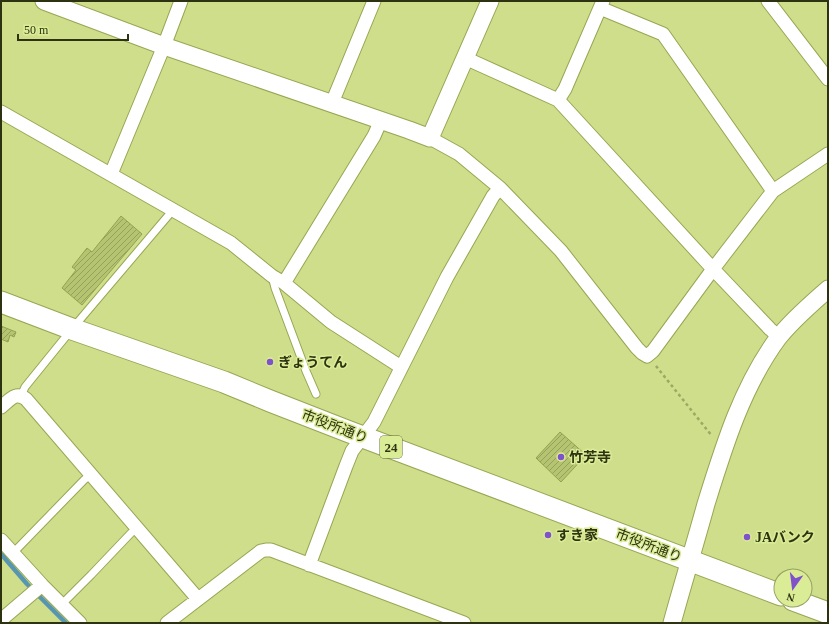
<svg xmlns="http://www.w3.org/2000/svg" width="829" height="624" font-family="'Times New Roman','Noto Sans JP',serif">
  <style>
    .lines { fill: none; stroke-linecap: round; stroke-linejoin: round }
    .stream { stroke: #5796b0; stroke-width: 4.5 }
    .building { fill: url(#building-hatch); stroke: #93a24f }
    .service-casing { stroke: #98a653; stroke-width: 9 }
    .minor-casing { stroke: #98a653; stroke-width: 15 }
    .tertiary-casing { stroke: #98a653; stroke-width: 19 }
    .primary-casing { stroke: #98a653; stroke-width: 23 }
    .path { stroke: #9ca964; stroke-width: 2.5; stroke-dasharray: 3 3; stroke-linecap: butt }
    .service { stroke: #fff; stroke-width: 7 }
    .minor { stroke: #fff; stroke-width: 13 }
    .tertiary { stroke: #fff; stroke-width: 17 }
    .primary { stroke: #fff; stroke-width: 21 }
    .poi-dot { fill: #7f51ca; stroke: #dbec97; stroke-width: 1.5 }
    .labels { text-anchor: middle; stroke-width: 3; stroke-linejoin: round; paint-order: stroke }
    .shield { fill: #dbec97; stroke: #616a38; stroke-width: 1 }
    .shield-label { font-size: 13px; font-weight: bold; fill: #2d3310 }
    .poi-label { font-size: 14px; font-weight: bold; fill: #2d3310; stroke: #dbec97; text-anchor: start }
    .street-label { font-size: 14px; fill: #2d3310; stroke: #dbec97 }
  </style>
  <defs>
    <pattern id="building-hatch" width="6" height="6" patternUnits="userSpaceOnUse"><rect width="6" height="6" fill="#b5c471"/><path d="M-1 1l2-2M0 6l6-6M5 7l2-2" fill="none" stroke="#94a05b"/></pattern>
  </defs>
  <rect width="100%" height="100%" fill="#cede8a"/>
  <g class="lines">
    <path class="stream" d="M1,554l26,30 39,39"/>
  </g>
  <path class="building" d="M121,216l21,18 -60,71 -20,-17 14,-18 -4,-3 15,-19 5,4z
    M1,326l15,6 -2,5 -4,-2 -2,7 -7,-3z
    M560,432l26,23 -25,27 -25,-24z"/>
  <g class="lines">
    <defs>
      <path id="service" d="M272,276l3,12 31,83 10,23
        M21,396l4,-9 47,-58 101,-119
        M13,553l71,-73 7,-6
        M61,605l30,-30 40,-42 6,-5"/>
      <path id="minor" d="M768,1l60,78
        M600,8l63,26 110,157
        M465,58l93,42 155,169 57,60 9,8
        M558,100l7,-11 38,-88
        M332,103l42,-102
        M1,112l230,131 41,33 12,7 47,39 70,45
        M430,138l29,16 41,34 61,63 76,97 5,5 5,3 6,-5 60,-82 60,-78 55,-37
        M111,174l53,-128 17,-45
        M284,283l90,-147 7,-16
        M1,407c9,-7 14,-16 25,-8l172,200
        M1,540l41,45 38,38
        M309,565l37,-99 6,-15 22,-29 73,-145 46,-81 7,-8
        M1,620l41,-35
        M167,623l94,-72 5,-1h5l193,73"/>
      <path id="tertiary" d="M44,1l120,45 245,84 21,8 60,-137
        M672,623c11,-40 23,-79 34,-119 18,-58 36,-117 72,-166 14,-18 33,-34 50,-49"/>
      <path id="primary" d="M1,302l71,27 152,53 46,19 77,30 434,164
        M793,600l35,13"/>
    </defs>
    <use href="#service" class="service-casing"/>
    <use href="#minor" class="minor-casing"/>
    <use href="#tertiary" class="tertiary-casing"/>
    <use href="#primary" class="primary-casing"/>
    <path class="path" d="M656,366l56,70"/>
    <use href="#service" class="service"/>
    <use href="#minor" class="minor"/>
    <use href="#tertiary" class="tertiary"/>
    <use href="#primary" class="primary"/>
  </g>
  <g class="poi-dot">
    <circle cx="270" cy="362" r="4"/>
    <circle cx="561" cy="457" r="4"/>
    <circle cx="548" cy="535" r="4"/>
    <circle cx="747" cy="537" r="4"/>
  </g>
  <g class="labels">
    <rect class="shield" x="380" y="436" width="22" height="22" rx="3"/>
    <g class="shield-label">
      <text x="391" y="452">24</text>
    </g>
    <g class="poi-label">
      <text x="278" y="367">ぎょうてん</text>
      <text x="569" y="462">竹芳寺</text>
      <text x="556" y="540">すき家</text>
      <text x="755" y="542">JAバンク</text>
    </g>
    <g class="street-label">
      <text transform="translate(335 426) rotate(21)" y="5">市役所通り</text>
      <text transform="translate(649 545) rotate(21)" y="5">市役所通り</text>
    </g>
  </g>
  <rect width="829" height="624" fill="none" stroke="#2d3310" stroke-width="4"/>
  <g transform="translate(793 588) rotate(194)"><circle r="19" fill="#dbec97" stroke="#95a261"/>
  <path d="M0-3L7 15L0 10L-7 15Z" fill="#7f51ca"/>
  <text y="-6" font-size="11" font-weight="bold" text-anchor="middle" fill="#2d3310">N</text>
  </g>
  <path d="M18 34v6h110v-6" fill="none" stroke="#2d3310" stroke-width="2"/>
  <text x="24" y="34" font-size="12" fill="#2d3310" stroke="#dbec97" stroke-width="3" paint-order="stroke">50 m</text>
</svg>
